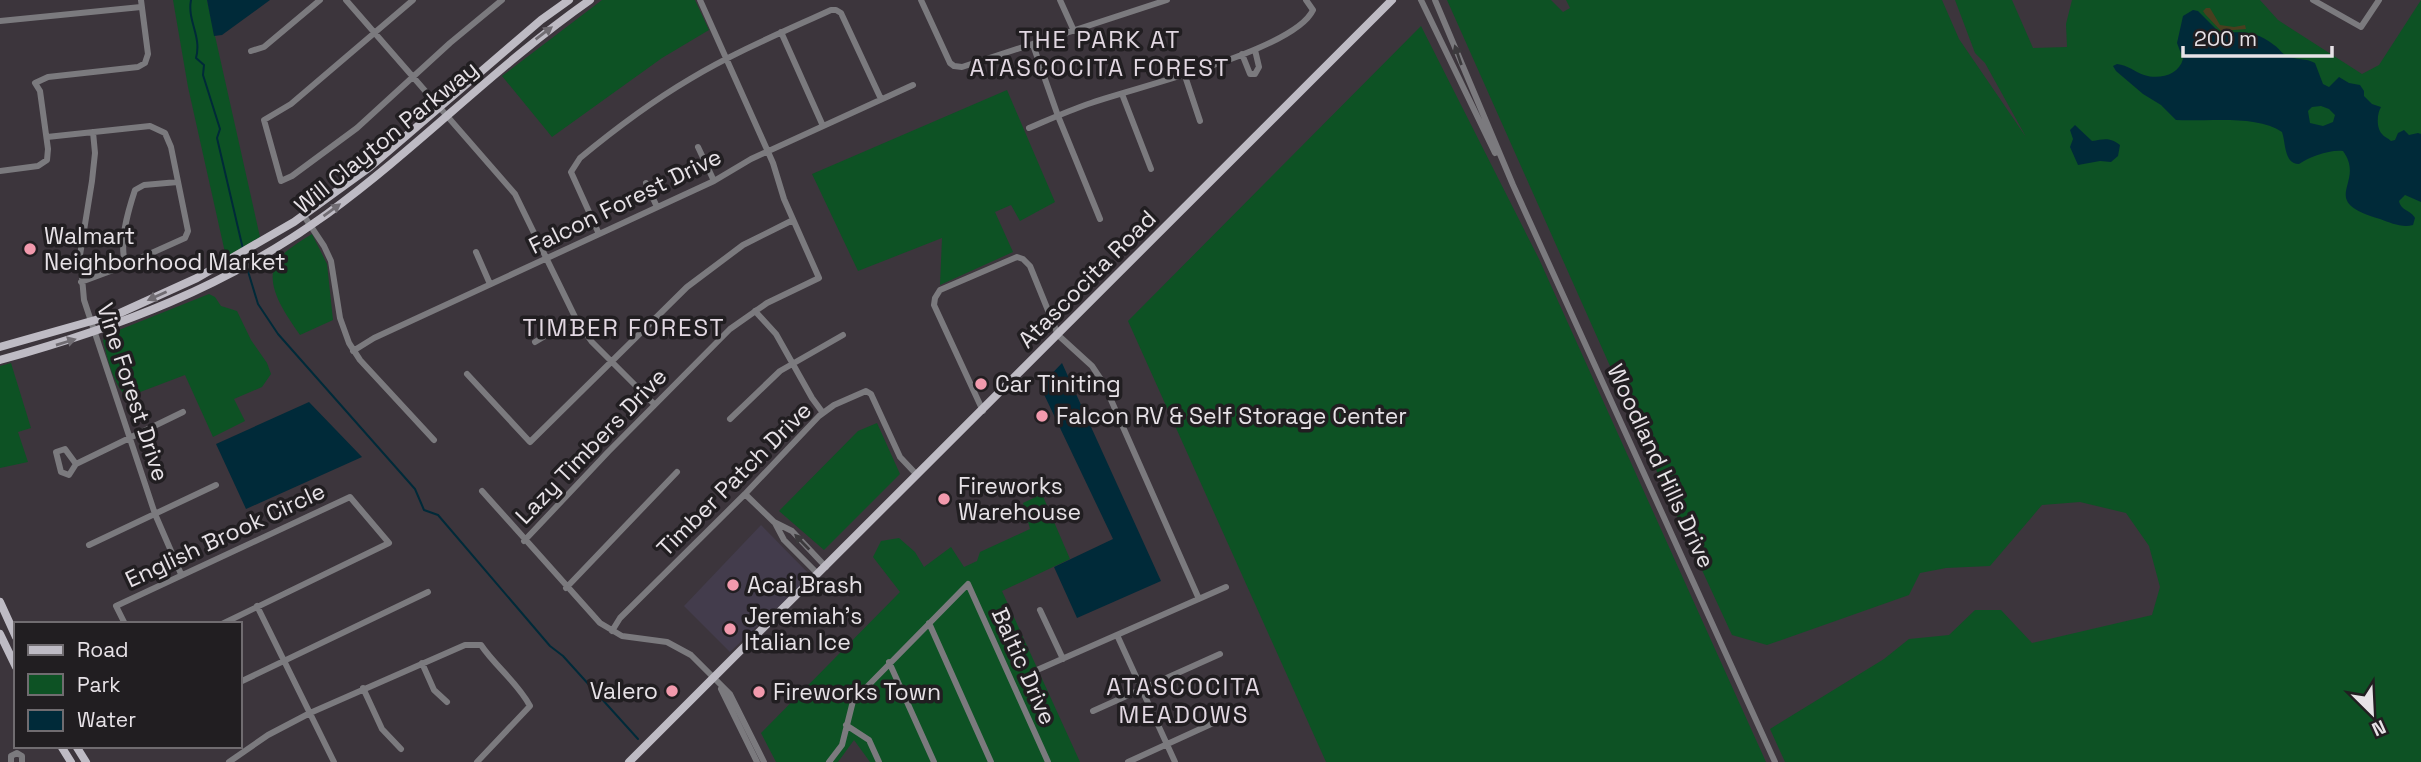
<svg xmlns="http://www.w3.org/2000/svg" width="2421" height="762" font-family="'Space Grotesk',sans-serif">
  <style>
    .commercial { fill: #433c4c }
    .green { fill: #0d5224 }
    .sand { fill: #483f1f }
    .water { fill: #002a39; fill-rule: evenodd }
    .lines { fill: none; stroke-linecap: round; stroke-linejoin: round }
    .stream { stroke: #002a39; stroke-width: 2 }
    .minor { stroke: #7b7a7e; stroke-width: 6 }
    .major { stroke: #bebbc4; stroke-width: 8 }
    .oneway { fill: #706c72 }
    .oneway2 { fill: #3c3a3d }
    .poi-dot { fill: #f29aad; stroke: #211e21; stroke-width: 2.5 }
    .labels { text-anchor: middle; stroke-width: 7; stroke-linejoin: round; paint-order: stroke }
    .street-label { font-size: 23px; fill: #e7e2e7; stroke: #211e21 }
    .poi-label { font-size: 23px; fill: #e7e2e7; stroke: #211e21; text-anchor: start }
    .neighbourhood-label { font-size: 24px; letter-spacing: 2px; fill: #e2d8e2; stroke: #211e21 }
  </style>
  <rect width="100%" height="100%" fill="#3c353c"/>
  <path class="commercial" d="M761,525l50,51 -81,76 -46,-46z"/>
  <path class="green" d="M173,0h34l53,237 -34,20 -38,-170z
    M602,0h93l14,30 -47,28 -110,79 -50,-61z
    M1447,0h104l12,12 7,-4 -4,-8h376l17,39 67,98 -41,-74 -10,-10 -20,-53h57l21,48 34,-1 -1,-23 6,-24h188l18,20 84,54 17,-9 42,-65v762h-636l-15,-33 114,-70 25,-20 40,-4 26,-25h26l31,33 120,-28 8,-28 -11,-41 -23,-33 -46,-11 -38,3 -52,61 -44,2 -26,5 -11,22 -142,50 -35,-10 -61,-132z
    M1421,26l118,233 227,503h-440l-198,-441z
    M1007,90l48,112 -35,19 -9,-16 -16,7 18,40 -73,33 2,-47 -84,33 -46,-97z
    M312,234l15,30 6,56 -33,15c-12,-18 -33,-45 -26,-68 4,-13 27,-26 38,-33z
    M209,294l6,3 6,9 16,5 14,29 16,23 4,11 -9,13 -28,12 11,22 -32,16 -28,-62 -58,22c-14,-13 -19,-37 -24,-56l1,-5z
    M11,363l20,65 -13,4 10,30 -28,6v-102z
    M877,423l23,51 -76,76 -45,-39 79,-80z
    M1042,494l28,65 -68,32 78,171h-210l-16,-22 -16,22h-62l-15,-29 139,-141 -27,-35 8,-16 18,-3 16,14 9,15 27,-20 13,20 13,-6 3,-9 50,-23 -7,-26z"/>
  <path class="sand" d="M2206,8h4l10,17 14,2 11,-2 1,4 -25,2 -16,-17 -2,-3z"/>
  <path class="water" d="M207,0h63l-48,35 -8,1z
    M2193,10l5,1 22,22c24,-1 34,-3 54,12 5,3 8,9 13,11 9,4 19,2 28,7l8,21 6,3 10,-10 10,6 11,2 4,6v5l8,8 9,3c-4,6 -5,21 1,27 2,3 6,4 9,7l4,-1 3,-7 6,-3 5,5 9,-2 3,1v68l-16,-7 -6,6c2,10 12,9 16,17l-2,7c-11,3 -22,-2 -33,-6 -65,-19 -13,-35 -37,-68 -12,-2 -34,6 -44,13 -15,0 -13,-20 -17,-32 -26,-18 -76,-10 -106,-12l-15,-15 -18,-11 -27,-23 -3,-5 4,-2c11,1 18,8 27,11 15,5 35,0 39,-16l-6,-16 6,-27zM2321,106l8,3 6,6 -2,7 -10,4 -13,-3 -2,-12 4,-4z
    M2075,125l17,16c12,-2 18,-4 28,4l-2,11 -7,6 -11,-1 -22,4 -8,-18 3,-8 -3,-9z
    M1062,363l99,218 -84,37 -23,-51 59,-28 -73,-153z
    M309,402l53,55 -116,52 -30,-65z"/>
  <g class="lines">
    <path class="stream" d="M191,0c-4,21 11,36 5,58l8,7 -1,10 17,54 -3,9 26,111
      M247,268l11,36 20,30 137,155 9,21 14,5 112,131 13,10 75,83"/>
    <path class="minor" d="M346,0l169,194 62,127 15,21 62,62
      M413,0l-122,104 -27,16 17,61 11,-5 65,-48 93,-85 52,-43
      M921,0l29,63 4,3 8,1 205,-67
      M1060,0l14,31
      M1421,0l74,153
      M1435,0l78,185 262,577
      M2313,0l48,27 18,-27
      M0,21l141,-14
      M781,32l42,94
      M1033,45l25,71 42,103
      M251,51l13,-4 56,-47
      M1242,54l8,20h5l4,-7 -4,-17
      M1184,73l16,48
      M1122,94l29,75
      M1029,128c19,-8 39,-17 59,-24 47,-17 206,-53 225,-94l-7,-10
      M93,132l2,21 -3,28 -12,74 4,45 71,214 26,60
      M47,137l103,-11 15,7 6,14 17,84 -3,7 -69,31 -35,13
      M698,147l16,34
      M0,171l38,-5 9,-6 1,-11 -8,-58 -5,-8 13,-6 90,-10 7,-4 3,-9 -7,-54
      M646,183l11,24
      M304,216l20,30 7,15 9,57 9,25 11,17 74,80
      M599,234l-28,-62 9,-14c35,-29 71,-56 110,-79 45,-27 93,-47 141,-69h5l5,3 40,86
      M476,252l14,32
      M126,265c-8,-21 2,-54 9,-75l9,-5 34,-3
      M755,311l21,23 36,64 11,15
      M535,342l40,-24
      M353,351l21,-13 340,-157 37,-22 162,-74
      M467,374l63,68 157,-155 56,-42 50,-25
      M983,411l-49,-106 1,-7 5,-8 77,-33 6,2 7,7 28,69 34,31 12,18 95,215
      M730,419l50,-48 63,-36
      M76,464l-11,-15 -9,3 5,20 8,3 7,-11 107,-52
      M482,491l118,132 22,13 45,6 24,13 39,39 34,68
      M745,494l29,28 18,9 34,36
      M775,523l9,17 34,34
      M524,541l84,-89 122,-123 37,-26 52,-25 -35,-79 -11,-36 -73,-163
      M89,545l127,-60
      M566,588l111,-116
      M257,606l77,156
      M1040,610l23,49
      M929,623l62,139
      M125,624l-9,-18 234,-109 39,46 -167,81
      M612,631l8,-13 125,-124 74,-78 15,-11 32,-14 5,3 29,63 17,18
      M1117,635l58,127
      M889,662l45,100
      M422,663l12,27 13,12
      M1037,670l189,-83
      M240,682l188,-90
      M363,688l19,41 19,20
      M721,689l36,73
      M1093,711l127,-57
      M846,725l23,15 10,22
      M11,762v-6l6,-3 5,3v6
      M229,762l39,-27 42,-22 155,-68h16c14,21 37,38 49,61l-53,56
      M829,762l13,-17 11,-44 115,-117 80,178
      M1128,762l116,-53"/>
    <path class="major" d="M0,347l120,-34 77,-35 97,-56 76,-55 171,-147 28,-20
      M0,360c119,-33 226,-73 327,-146 92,-67 170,-149 263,-214
      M0,602l16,35
      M0,634l16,33
      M61,746l10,16
      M76,746l10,16
      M629,762l763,-762"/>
  </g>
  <defs><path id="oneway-solid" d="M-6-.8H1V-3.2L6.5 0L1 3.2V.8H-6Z" transform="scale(1.75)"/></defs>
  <g class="oneway">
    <use href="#oneway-solid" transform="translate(544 33) rotate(-37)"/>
    <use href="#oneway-solid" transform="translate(332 210) rotate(-36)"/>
    <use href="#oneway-solid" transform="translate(157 296) rotate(156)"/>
    <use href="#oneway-solid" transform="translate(66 342) rotate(-17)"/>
  </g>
  <g class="oneway2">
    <use href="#oneway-solid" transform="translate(1458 55) rotate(-109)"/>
    <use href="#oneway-solid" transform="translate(802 542) rotate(-134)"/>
  </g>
  <g class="poi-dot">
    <circle cx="30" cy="249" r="7"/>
    <circle cx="981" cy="384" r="7"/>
    <circle cx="1042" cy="416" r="7"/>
    <circle cx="944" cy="499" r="7"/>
    <circle cx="733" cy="585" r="7"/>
    <circle cx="730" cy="629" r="7"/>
    <circle cx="672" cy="691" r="7"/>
    <circle cx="759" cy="692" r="7"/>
  </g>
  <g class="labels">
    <g class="street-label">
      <text transform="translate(386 137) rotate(-39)" y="8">Will Clayton Parkway</text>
      <text transform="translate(625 201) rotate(-26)" y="8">Falcon Forest Drive</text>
      <text transform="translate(1087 279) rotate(-45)" y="8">Atascocita Road</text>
      <text transform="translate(133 392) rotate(72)" y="8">Vine Forest Drive</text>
      <text transform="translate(591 446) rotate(-46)" y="8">Lazy Timbers Drive</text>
      <text transform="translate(1661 466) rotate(65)" y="8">Woodland Hills Drive</text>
      <text transform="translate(734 479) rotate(-45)" y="8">Timber Patch Drive</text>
      <text transform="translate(225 535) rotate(-25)" y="8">English Brook Circle</text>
      <text transform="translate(1024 666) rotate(66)" y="8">Baltic Drive</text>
    </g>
    <g class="poi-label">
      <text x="44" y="244">Walmart<tspan x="44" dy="26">Neighborhood Market</tspan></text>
      <text x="995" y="392">Car Tiniting</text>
      <text x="1056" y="424">Falcon RV &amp; Self Storage Center</text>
      <text x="958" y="494">Fireworks<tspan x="958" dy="26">Warehouse</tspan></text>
      <text x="747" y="593">Acai Brash</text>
      <text x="744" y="624">Jeremiah's<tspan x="744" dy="26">Italian Ice</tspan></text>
      <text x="658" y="699" text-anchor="end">Valero</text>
      <text x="773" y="700">Fireworks Town</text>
    </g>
    <g class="neighbourhood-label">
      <text x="1100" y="48">THE PARK AT<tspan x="1100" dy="28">ATASCOCITA FOREST</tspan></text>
      <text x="624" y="336">TIMBER FOREST</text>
      <text x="1184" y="695">ATASCOCITA<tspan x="1184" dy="28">MEADOWS</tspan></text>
    </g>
  </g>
  <rect x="14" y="622" width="228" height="126" fill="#211e21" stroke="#706c70" stroke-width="2"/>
  <rect x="28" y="645" width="35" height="10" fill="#bebbc4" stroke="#706c70" stroke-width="2"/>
  <text x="77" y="657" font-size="21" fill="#e7e2e7">Road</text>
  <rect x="28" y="674" width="35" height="21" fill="#0d5224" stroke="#706c70" stroke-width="2"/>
  <text x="77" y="692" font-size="21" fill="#e7e2e7">Park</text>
  <rect x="28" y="710" width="35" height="21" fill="#002a39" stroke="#706c70" stroke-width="2"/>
  <text x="77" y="727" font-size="21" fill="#e7e2e7">Water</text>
  <g transform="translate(2372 713) rotate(156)" stroke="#211e21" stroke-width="5" paint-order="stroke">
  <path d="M0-5L12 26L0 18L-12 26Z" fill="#e7e2e7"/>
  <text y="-10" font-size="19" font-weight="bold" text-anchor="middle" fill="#e7e2e7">N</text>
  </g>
  <path d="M2183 46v10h149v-10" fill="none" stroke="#e7e2e7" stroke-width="3.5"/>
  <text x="2194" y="46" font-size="21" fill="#e7e2e7" stroke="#211e21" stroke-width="5" paint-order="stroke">200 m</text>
</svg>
